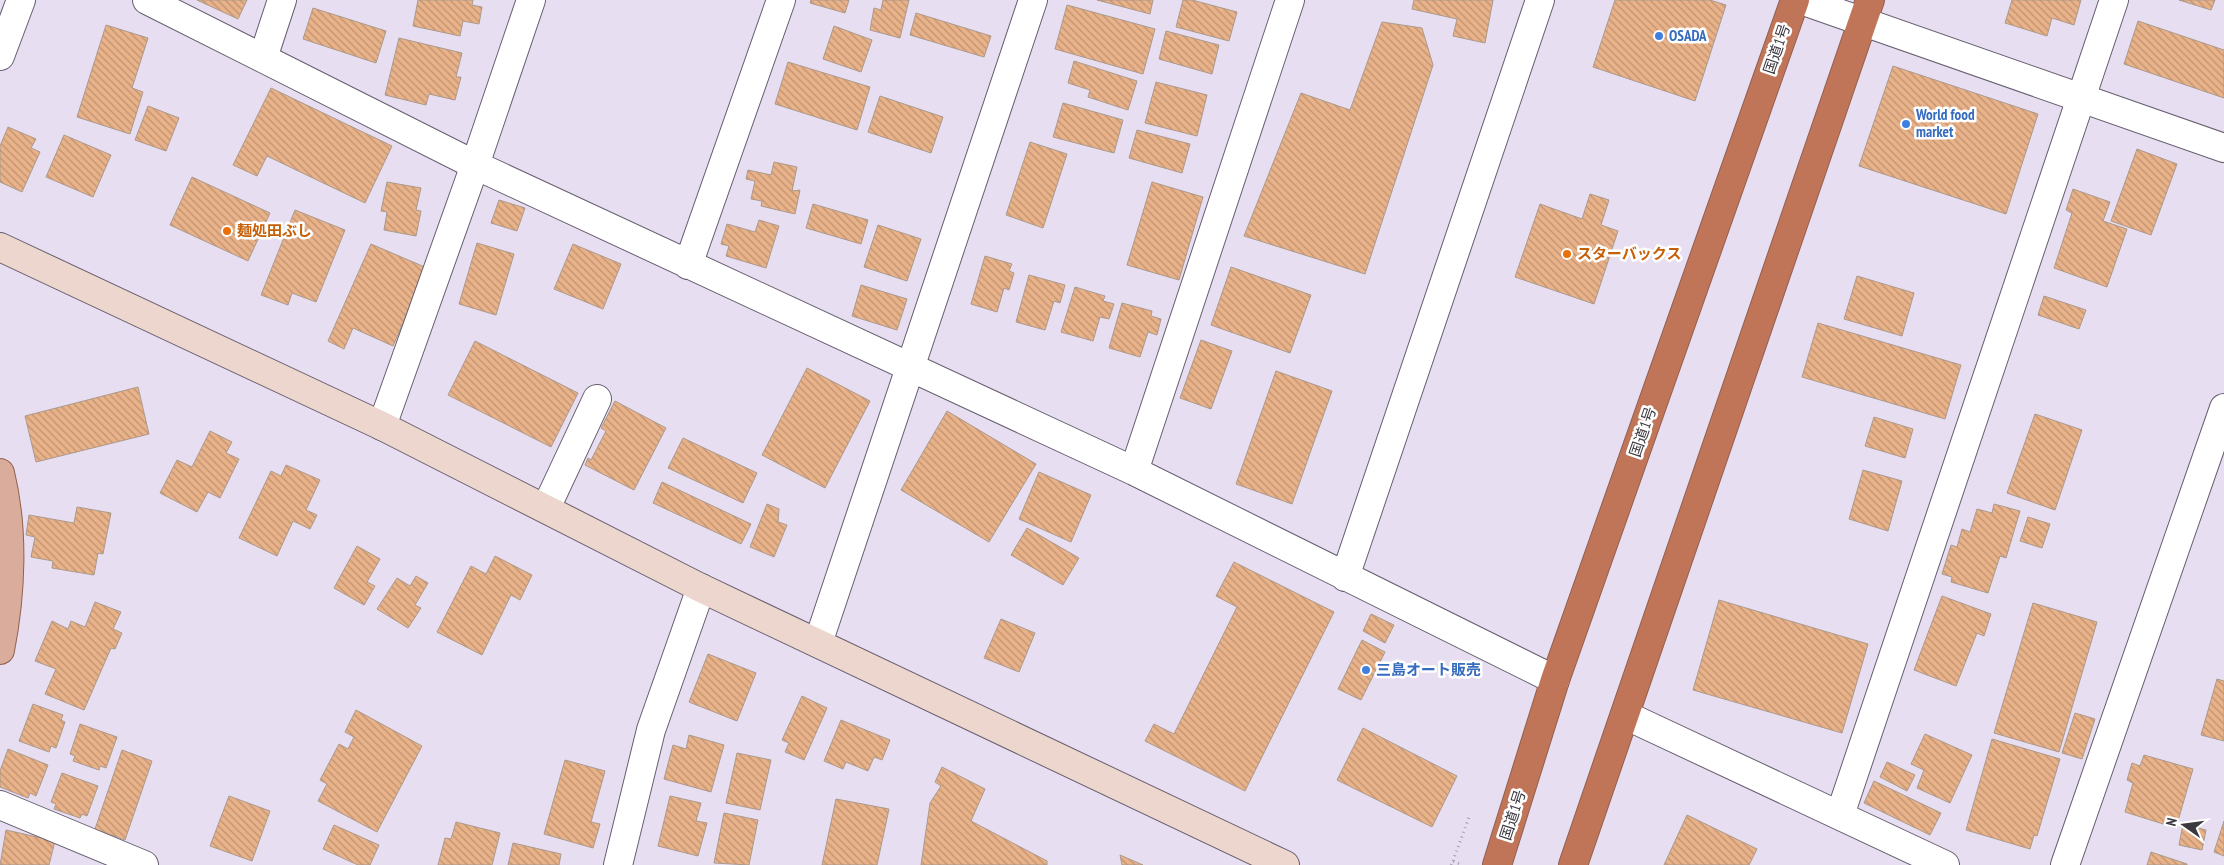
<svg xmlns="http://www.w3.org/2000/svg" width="2224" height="865" font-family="'PT Sans Narrow','Noto Sans JP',sans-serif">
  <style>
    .building { fill: url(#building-back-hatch); stroke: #ab998c }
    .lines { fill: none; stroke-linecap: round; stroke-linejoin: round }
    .street-casing { stroke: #665e6e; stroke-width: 30 }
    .secondary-casing { stroke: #665e6e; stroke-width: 30 }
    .primary-casing { stroke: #926050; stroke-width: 30 }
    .highway-casing { stroke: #926050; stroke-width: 30 }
    .path { stroke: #a59dad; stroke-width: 3; stroke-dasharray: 1 4; stroke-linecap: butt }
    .street { stroke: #fff; stroke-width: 28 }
    .secondary { stroke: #ecd6cd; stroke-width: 28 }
    .primary { stroke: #d9ac9b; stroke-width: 28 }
    .highway { stroke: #c07559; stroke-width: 28 }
    .shop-dot { fill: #3f7fe0; stroke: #fff; stroke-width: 2 }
    .food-dot { fill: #e8710a; stroke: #fff; stroke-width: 2 }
    .labels { text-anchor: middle; stroke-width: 5; stroke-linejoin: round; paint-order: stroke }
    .shop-label { font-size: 15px; font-weight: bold; fill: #366cbe; stroke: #fff; text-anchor: start }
    .street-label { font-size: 15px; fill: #3c3840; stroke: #fff }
    .food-label { font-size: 15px; font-weight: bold; fill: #c56008; stroke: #fff; text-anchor: start }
  </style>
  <defs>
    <pattern id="building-back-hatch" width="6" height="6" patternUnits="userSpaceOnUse" patternTransform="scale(1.25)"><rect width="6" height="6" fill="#e9b289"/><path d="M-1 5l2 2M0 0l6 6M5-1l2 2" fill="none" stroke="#be9271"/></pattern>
  </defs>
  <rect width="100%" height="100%" fill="#e8def2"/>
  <path class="building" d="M197,0h50l-9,19z
    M418,0h55l-1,5 10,2 -3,17 -16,-3 -3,15 -47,-10z
    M811,0h38l-4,13 -35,-10z
    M883,0h26l-9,38 -30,-8 4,-22 7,2z
    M1097,0h56l-3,14z
    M1183,0h9l45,12 -8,29 -53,-14z
    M1414,0h79l-8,43 -32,-7 4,-17 -45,-10z
    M1615,0h95l16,5 -31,96 -102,-34z
    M2012,0h69l-7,25 -22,-7 -5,18 -42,-13z
    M2179,0h36l-4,10z
    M1067,5l88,24 -12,45 -88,-25z
    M313,8l73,23 -10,32 -73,-24z
    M916,13l75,23 -7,21 -74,-22z
    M2138,21l86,29v48l-100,-34z
    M1382,22l40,6 11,37 -68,209 -121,-38 57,-143 49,17z
    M106,25l42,13 -16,50 11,4 -13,42 -53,-17z
    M834,26l38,14 -11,32 -38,-13z
    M1166,31l53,14 -7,29 -53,-15z
    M399,38l63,15 -6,24h5l-6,23 -26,-6 -3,11 -41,-10z
    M1074,61l63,20 -9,29 -40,-13 2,-7 -22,-7z
    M788,62l82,25 -13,43 -82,-26z
    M1893,66l145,48 -32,100 -147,-48z
    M1156,82l51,13 -10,41 -52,-13z
    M271,88l121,58 -27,57 -98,-47 -10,20 -24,-11z
    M880,96l63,21 -12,36 -63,-21z
    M1063,103l60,17 -9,33 -61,-16z
    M148,106l31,12 -13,33 -31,-11z
    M8,127l28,12 -5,9 9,4 -18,40 -22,-10v-36z
    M1137,130l53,14 -8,29 -53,-15z
    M64,135l47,20 -18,42 -47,-20z
    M1030,142l37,12 -24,74 -37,-13z
    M2137,149l40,15 -26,71 -40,-14z
    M774,162l23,5 -5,24 8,-1 -5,24 -34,-8 1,-5 -11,-2 4,-18 -9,-2 2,-9 23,5z
    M192,177l78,36 -22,48 -78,-36z
    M387,182l34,6 -5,22 5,1 -5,25 -32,-6 3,-18 -6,-1z
    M1152,182l51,15 -24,83 -52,-15z
    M2073,189l37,13 -7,19 24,8 -20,58 -53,-19 18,-55 -6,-3z
    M1590,194l19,6 -8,25 17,6 -24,73 -79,-27 25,-73 42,15z
    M499,200l26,8 -8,23 -26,-8z
    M813,204l55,16 -7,24 -55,-16z
    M295,210l50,20 -29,72 -24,-9 -4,12 -27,-10z
    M759,220l20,6 -13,42 -40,-12 3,-10 -8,-2 6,-20 28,8z
    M878,225l43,14 -14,42 -43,-14z
    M477,243l37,11 -18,61 -37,-11z
    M371,244l56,24 -34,78 -40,-18 -9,21 -16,-8z
    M573,244l48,20 -18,45 -49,-20z
    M985,256l27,8 -3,7 5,2 -5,17 -5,-2 -7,24 -26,-8z
    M1231,267l80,28 -21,58 -79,-28z
    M1029,275l36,10 -5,18 -6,-2 -9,29 -29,-8z
    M1857,276l57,17 -12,43 -58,-17z
    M861,285l46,14 -10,31 -45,-14z
    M1075,287l30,9 -2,5 11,3 -5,15 -9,-2 -7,24 -32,-9z
    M2044,296l42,14 -7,19 -41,-14z
    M1122,303l30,8 -1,5 10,3 -4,16 -9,-3 -8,25 -31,-9z
    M1818,323l143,42 -16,54 -143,-42z
    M1201,340l31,11 -21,58 -31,-11z
    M475,341l103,52 -27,54 -103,-52z
    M807,368l63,33 -45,87 -63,-33z
    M1276,371l56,20 -40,113 -56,-20z
    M138,387l11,47 -113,28 -11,-46z
    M615,401l51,27 -32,62 -49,-25 3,-7 3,2 15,-29 -5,-3z
    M947,411l89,53 -47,78 -88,-52z
    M2035,414l47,16 -27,80 -48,-17z
    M1874,417l39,12 -8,29 -40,-12z
    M210,431l22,11 -6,11 13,6 -19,39 -12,-6 -11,20 -37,-19 17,-33 15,7z
    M683,438l74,35 -14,30 -75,-35z
    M286,465l34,15 -14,30 11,5 -7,14 -17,-8 -16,35 -38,-18 32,-67 10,5z
    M1863,470l39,11 -14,50 -39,-12z
    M1039,472l52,23 -20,47 -52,-23z
    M662,482l89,42 -10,20 -88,-41z
    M767,504l12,5 -1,13 9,3 -13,32 -24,-10z
    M1994,504l26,7 -14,47 -6,-2 -12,37 -37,-11 1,-5 -10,-3 9,-29 6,2 5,-18 8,3 7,-23 15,4z
    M77,507l34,6 -8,41 -5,-1 -4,22 -42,-7 1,-7 -22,-4 4,-20 -9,-2 3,-20 45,8z
    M2028,517l22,7 -8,24 -22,-7z
    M1027,528l52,30 -16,27 -52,-30z
    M357,546l23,13 -13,23 8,4 -11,19 -30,-17z
    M495,556l37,19 -12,25 -9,-5 -29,60 -45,-23 34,-66 15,8z
    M1234,562l100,50 -89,179 -100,-50 9,-17 20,10 63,-127 -21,-11z
    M416,576l12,7 -13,22 6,3 -13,20 -31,-19 20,-31 13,8z
    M1942,596l49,18 -7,22 -7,-3 -21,53 -42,-16z
    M1719,600l149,44 -26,89 -149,-43z
    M95,602l26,10 -8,17 9,4 -7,16 -4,-1 -27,62 -39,-16 11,-25 -21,-8 17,-40 16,8 3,-8 14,6z
    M2033,603l64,19 -38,130 -65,-19z
    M1371,614l23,11 -9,18 -22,-12z
    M1001,619l34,14 -16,39 -35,-14z
    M1362,640l23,12 -24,48 -23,-11z
    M708,654l48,19 -19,48 -48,-19z
    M2217,679l7,2v60l-23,-6z
    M802,696l25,12 -23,52 -19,-8 4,-9 -7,-3z
    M33,704l30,11 -2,5 4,2 -9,26 -5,-2 -2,6 -30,-11z
    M356,710l66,36 -45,86 -59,-31 9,-17 -7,-4 19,-36 9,5 6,-12 -9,-5z
    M2075,713l20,6 -13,40 -20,-6z
    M841,720l49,20 -8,20 -8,-3 -6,14 -22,-9 -3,7 -19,-8z
    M80,724l37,13 -11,31 -6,-2 -1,4 -26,-9 2,-5 -5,-2z
    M1363,728l94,48 -25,51 -95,-47z
    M1925,734l47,21 -22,48 -33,-15 7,-18 -13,-6z
    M689,735l35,10 -13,47 -47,-13 9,-34 13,4z
    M1992,739l68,20 -23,77 -3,-1 -4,14 -64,-19z
    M8,749l40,16 -12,31 -6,-3 -2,5 -28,-11v-16z
    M122,750l30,11 -27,79 -30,-11z
    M737,753l34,7 -11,50 -34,-7z
    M2144,755l49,14 -17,59 -51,-16 8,-29 -6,-3 5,-17 8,3z
    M565,760l40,11 -14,51 9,2 -7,24 -49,-14z
    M1887,762l28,13 -8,16 -27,-14z
    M942,767l43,22 -14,32 76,40v4h-126l9,-62 11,-17 -6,-4z
    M62,773l36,13 -11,30 -5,-2 -2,4 -26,-9 2,-5 -5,-2z
    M1874,781l67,32 -11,22 -66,-32z
    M229,796l41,15 -18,50 -42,-15z
    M670,796l31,7 -5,18 11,2 -9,33 -40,-10z
    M836,799l53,10 -12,56h-55z
    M724,813l34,7 -9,45 -35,-2z
    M1687,815l70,34 -8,16h-85z
    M2224,821v35l-10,-4z
    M456,822l44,11 -8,32h-54l7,-27 6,1z
    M2183,824l23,6 -4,20 -23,-5z
    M334,825l45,20 -9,20h-12l-35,-16z
    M6,830l49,11 -6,24h-49z
    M513,843l48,11 -2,11h-51z
    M2151,852l36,12v1h-40z
    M1120,855l23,10h-21z"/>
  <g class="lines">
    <defs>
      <path id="street" d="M147,0l328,165 659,306 421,209
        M1801,0l423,148
        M0,56l21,-56
        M263,58l19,-58
        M688,265l93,-265
        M382,426l93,-261 56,-165
        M1134,471l156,-471
        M546,508l51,-109
        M1345,577l195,-577
        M818,643l215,-643
        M1625,715l320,150
        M0,805l144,60
        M1840,815l274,-815
        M618,865l33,-135 50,-142
        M2065,865l159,-457"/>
      <path id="secondary" d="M0,247l382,179 319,162 584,277"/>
      <path id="primary" d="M0,473c14,57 11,121 0,177"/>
      <path id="highway" d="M1497,865l58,-185 240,-680
        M1573,865l297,-865"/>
    </defs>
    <use href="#street" class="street-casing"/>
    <use href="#secondary" class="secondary-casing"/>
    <use href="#primary" class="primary-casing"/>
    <use href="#highway" class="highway-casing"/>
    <path class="path" d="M1453,861l16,-44
      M1451,865l2,-4 9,4"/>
    <use href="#street" class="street"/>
    <use href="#secondary" class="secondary"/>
    <use href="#primary" class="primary"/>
    <use href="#highway" class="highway"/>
  </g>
  <g class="shop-dot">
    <circle cx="1659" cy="36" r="5"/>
    <circle cx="1906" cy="124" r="5"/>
    <circle cx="1366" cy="670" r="5"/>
  </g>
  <g class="food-dot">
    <circle cx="227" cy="231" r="5"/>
    <circle cx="1567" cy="254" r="5"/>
  </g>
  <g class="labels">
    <g class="shop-label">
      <text x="1669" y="41">OSADA</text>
      <text x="1916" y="120">World food<tspan x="1916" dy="17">market</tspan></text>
      <text x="1376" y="675">三島オート販売</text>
    </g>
    <g class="street-label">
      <text transform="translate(1777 49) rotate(-71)" y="5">国道1号</text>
      <text transform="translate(1643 432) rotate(-71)" y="5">国道1号</text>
      <text transform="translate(1513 815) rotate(-72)" y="5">国道1号</text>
    </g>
    <g class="food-label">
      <text x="237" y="236">麺処田ぶし</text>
      <text x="1577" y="259">スターバックス</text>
    </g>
  </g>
  <g transform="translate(2184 825) rotate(284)" stroke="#ffffff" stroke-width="4" paint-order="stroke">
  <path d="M0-4L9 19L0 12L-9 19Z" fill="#3c3840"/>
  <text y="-8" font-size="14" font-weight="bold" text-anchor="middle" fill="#3c3840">N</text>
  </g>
</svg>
